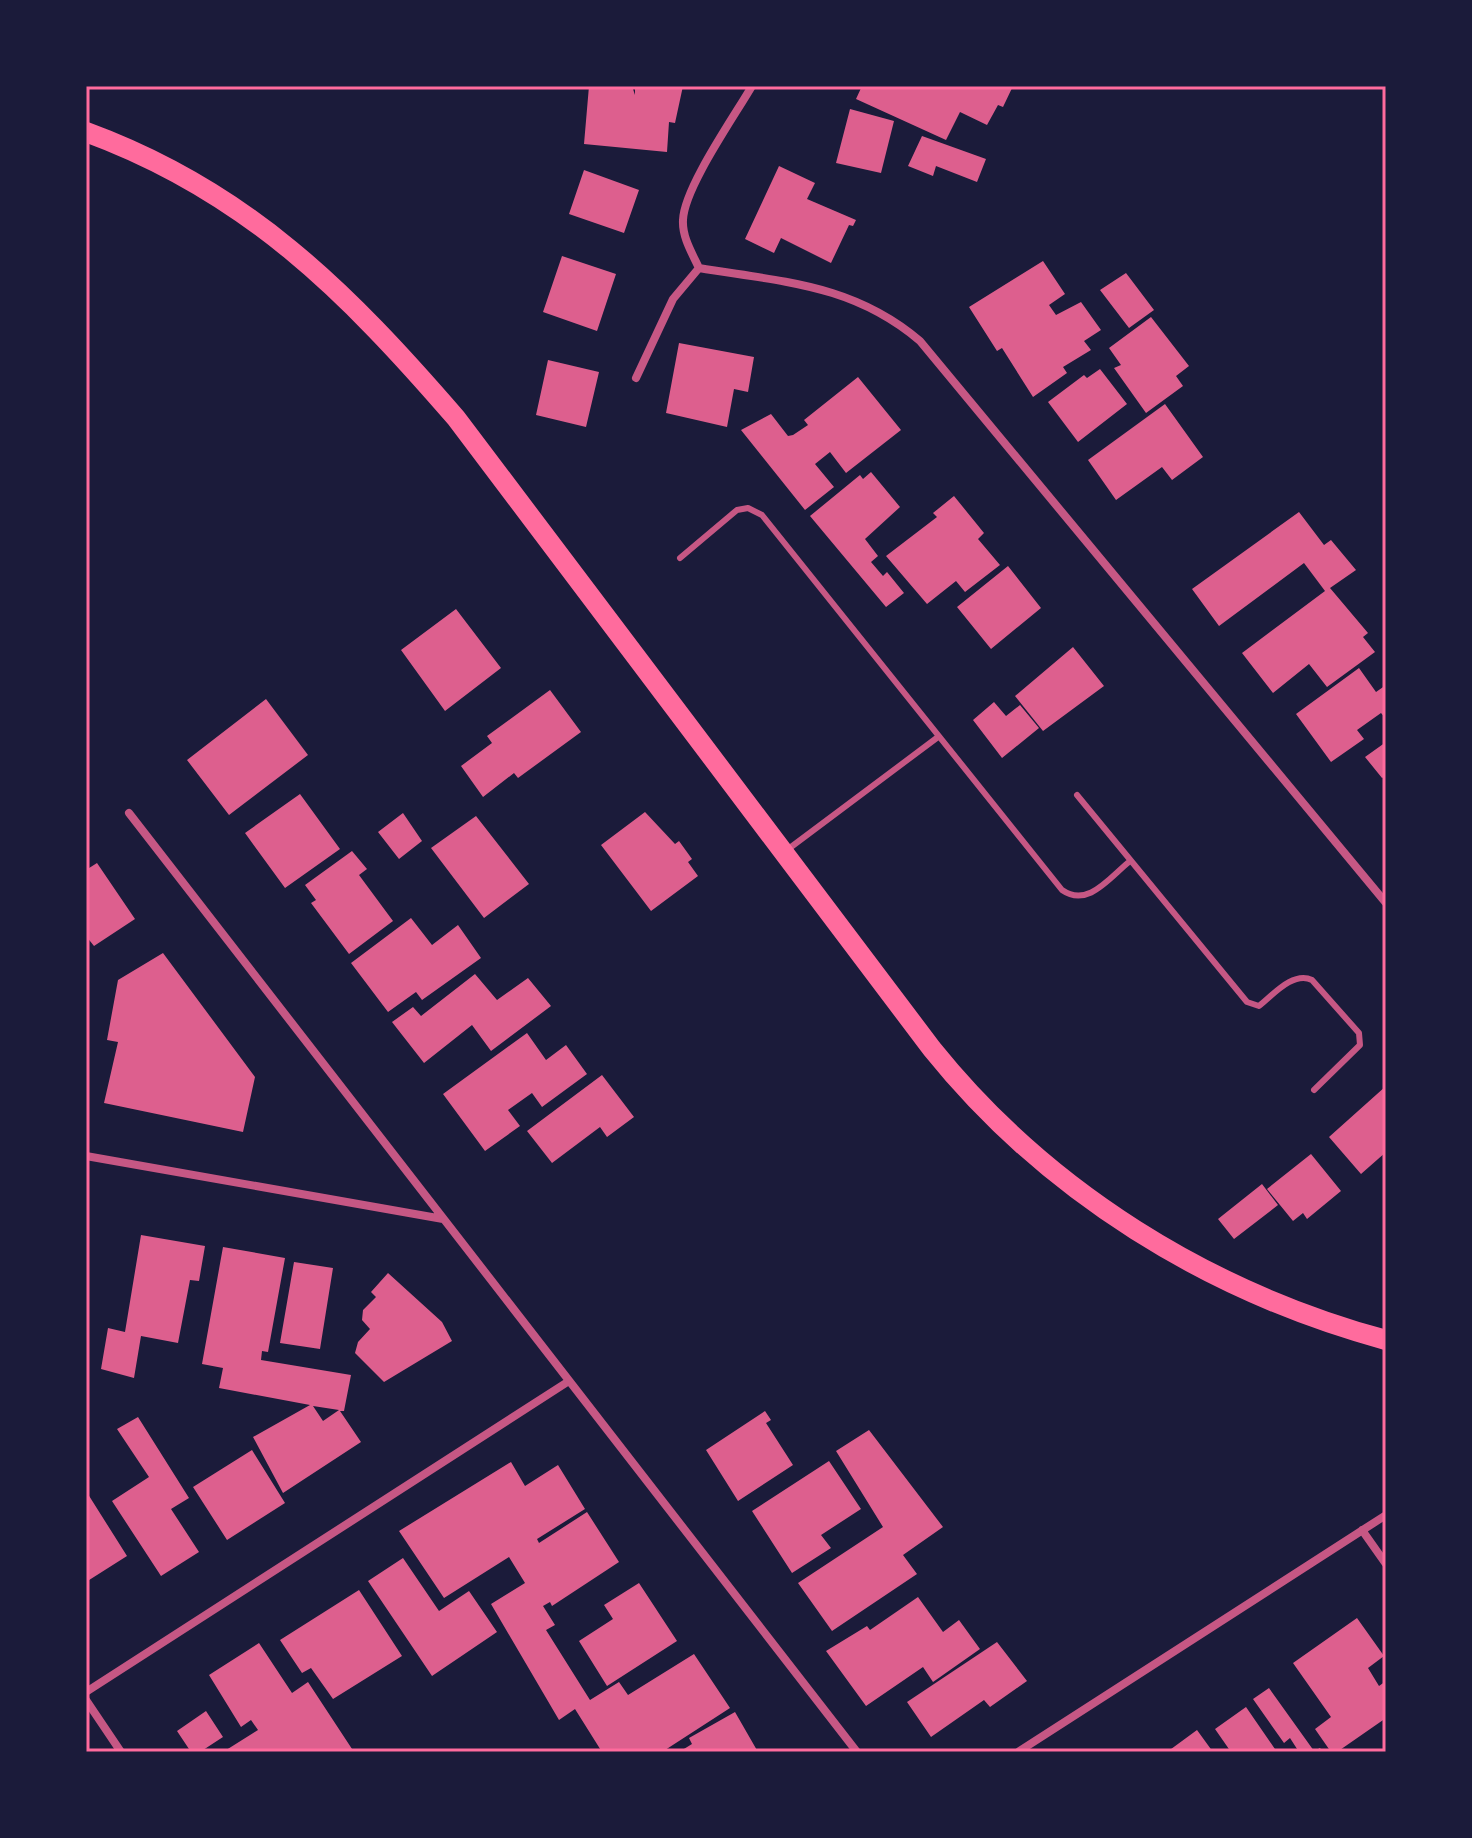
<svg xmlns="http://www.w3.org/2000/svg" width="1472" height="1838" font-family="'Golos Text',sans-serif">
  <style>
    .building { fill: #dd5f8e; fill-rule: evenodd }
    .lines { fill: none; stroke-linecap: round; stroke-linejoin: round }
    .service { stroke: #c65784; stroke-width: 6 }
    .minor { stroke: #c65784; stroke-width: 8 }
    .primary { stroke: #ff6b9d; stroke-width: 20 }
    .neatline { fill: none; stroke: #ff6b9d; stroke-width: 3 }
  </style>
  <rect width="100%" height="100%" fill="#1b1b3a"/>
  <path class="building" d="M589,86h43l3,9v-9h48l-8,37 -6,-1 -2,30 -83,-8z
    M862,86l101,2 50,-2 -10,21 -5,-2 -11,20 -27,-13 -14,28 -90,-41z
    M850,109l44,12 -13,52 -45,-10z
    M922,136l64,23 -9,23 -41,-16 -3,10 -25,-10z
    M779,166l36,17 -8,16 49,21 -3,6 -4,-1 -18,38 -50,-25 -7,15 -29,-14z
    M584,170l55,20 -15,43 -55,-19z
    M562,256l54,18 -19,57 -54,-19z
    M1043,261l22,33 -16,11 7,10 25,-13 20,28 -17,11 7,9 -28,17 4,6 -34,24 -31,-49 -5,3 -28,-44z
    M1126,273l28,37 -25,18 -29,-38z
    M1151,317l38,49 -13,10 7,10 -37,27 -32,-45 7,-3 -12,-17z
    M679,343l75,14 -6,35 -14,-3 -7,38 -61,-14z
    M548,360l51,12 -13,55 -50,-12z
    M1100,369l27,35 -49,38 -30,-40 36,-27 3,3z
    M858,377l43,53 -55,43 -16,-21 -15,12 19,23 -29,23 -64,-80 30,-16 17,22 5,-1 15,-10 -4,-5z
    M1165,404l38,53 -31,23 -10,-13 -46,33 -28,-40z
    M871,472l29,35 -35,32 13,17 -7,6 12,14 4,-4 17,21 -18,14 -76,-91 50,-41 3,4z
    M954,496l30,37 -6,6 22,26 -35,27 -9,-11 -29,23 -41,-48 51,-39 -4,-4z
    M1299,512l25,33 7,-5 25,30 -26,18 38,45 -5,4 12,15 -48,35 -18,-23 -36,29 -31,-40 83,-62 -21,-28 -85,63 -27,-37z
    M1008,566l33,42 -50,41 -34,-42z
    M456,609l45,59 -56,43 -44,-61z
    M1073,647l31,39 -61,45 -28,-35z
    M1359,668l17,24 10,-7v34l-5,-6 -24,17 7,9 -33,23 -35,-48z
    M550,690l31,42 -63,46 -4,-5 -31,24 -22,-31 31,-23 -5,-7z
    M266,699l42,56 -79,60 -42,-55z
    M994,702l12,14 14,-11 19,23 -37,30 -29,-38z
    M1386,742v34l-4,2 -17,-21z
    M300,794l40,55 -55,39 -40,-55z
    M645,812l30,32 4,-3 13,18 -4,3 10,14 -47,35 -50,-66z
    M403,813l19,28 -23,18 -21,-27z
    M476,816l53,68 -45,34 -53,-70z
    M352,851l15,18 -8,6 34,46 -44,33 -38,-51 5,-3 -11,-15z
    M97,863l38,56 -41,27 -8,-10v-66z
    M411,918l21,27 26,-20 23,33 -59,42 -6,-8 -28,20 -37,-49z
    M163,953l92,124 -12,55 -139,-29 14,-61 -11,-2 11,-60z
    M475,974l22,26 31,-22 23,28 -60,45 -19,-26 -48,38 -32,-41 21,-15 8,9z
    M527,1033l19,27 20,-15 21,29 -45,33 -10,-14 -24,17 12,16 -35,25 -42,-57z
    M602,1075l32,42 -27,20 -7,-10 -48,36 -25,-32z
    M1386,1086v66l-25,22 -32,-37z
    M1311,1154l30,37 -34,28 -4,-6 -10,8 -26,-32z
    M1262,1184l16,21 -44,34 -16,-20z
    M141,1235l64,11 -6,35 -9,-1 -12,63 -37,-7 -7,42 -33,-9 7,-41 17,4z
    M223,1247l62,11 -17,94 -6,-1 -1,9 90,15 -7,36h-4l21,31 -78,51 -30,-56 57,-32 -91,-17 4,-20 -21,-4zM313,1406l26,4 -16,11z
    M294,1262l39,6 -13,81 -40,-6z
    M388,1273l54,49 10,19 -68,41 -29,-29 3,-11 12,-13 -8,-9 1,-10 13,-13 -5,-5z
    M765,1411l6,9 -5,3 27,42 -55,36 -32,-51z
    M138,1417l51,81 -18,11 28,43 -38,24 -49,-75 37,-24 -32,-48z
    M869,1430l74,97 -40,28 14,19 -85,57 -34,-48 85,-56 -47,-76z
    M252,1450l33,53 -58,37 -34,-53z
    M829,1461l32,48 -40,26 10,13 -39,25 -40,-62z
    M511,1462l14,24 33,-21 27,44 -48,30 2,4 48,-31 32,50 -67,44 -2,-4 -7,4 12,19 -9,5 44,70 29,-18 9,13 66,-41 36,54 -68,44h-60l-27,-43 -16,11 -68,-116 34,-21 -16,-26 -65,41 -45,-67z
    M86,1491l41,65 -41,26z
    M403,1558l36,53 30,-20 28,41 -65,44 -64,-95z
    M639,1583l38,58 -70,45 -28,-45 34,-22 -9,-14z
    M359,1590l43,66 -69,43 -22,-31 -9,5 -22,-33z
    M918,1597l25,35 16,-12 21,29 -47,33 -10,-15 -57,39 -40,-55 41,-25 3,4z
    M1357,1618l27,38 -16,12 11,18 7,-5v37l-49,34h-6l-16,-23 16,-12 -38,-54z
    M997,1642l30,39 -37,26 -6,-7 -53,37 -24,-35z
    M259,1643l33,50 16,-11 46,70h-131l35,-22 -7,-10 -10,7 -32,-52z
    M1269,1688l45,63 6,-3 3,4h-24l-9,-14 -6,5 -31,-44z
    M1246,1707l31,45h-46l-16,-23z
    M206,1711l17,26 -23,15h-9l-14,-21z
    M735,1712l23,40h-79l13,-8 -3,-6z
    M1197,1730l16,22h-46z"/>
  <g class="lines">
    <path class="service" d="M680,558l57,-48 11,-2 14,7 300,375c26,18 47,-12 68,-29
      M1077,795l170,207 12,4c14,-11 34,-35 53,-26l47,53 1,12 -46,45
      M787,850l151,-113"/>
    <path class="minor" d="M699,268c84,14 154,16 221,73l466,562
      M699,268c-7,-15 -17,-31 -16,-48 1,-32 51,-103 69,-134
      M636,378l37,-79 26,-31
      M129,813l728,939
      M86,1156l357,63
      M1362,1530l24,34
      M86,1692l483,-311
      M86,1700l35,52
      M1018,1752l368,-237"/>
    <path class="primary" d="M86,132c161,59 261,160 370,286l476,631c115,143 277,243 454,291"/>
  </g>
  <rect width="1472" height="1838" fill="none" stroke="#1b1b3a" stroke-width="176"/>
  <rect x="88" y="88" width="1296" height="1662" class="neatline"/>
</svg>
